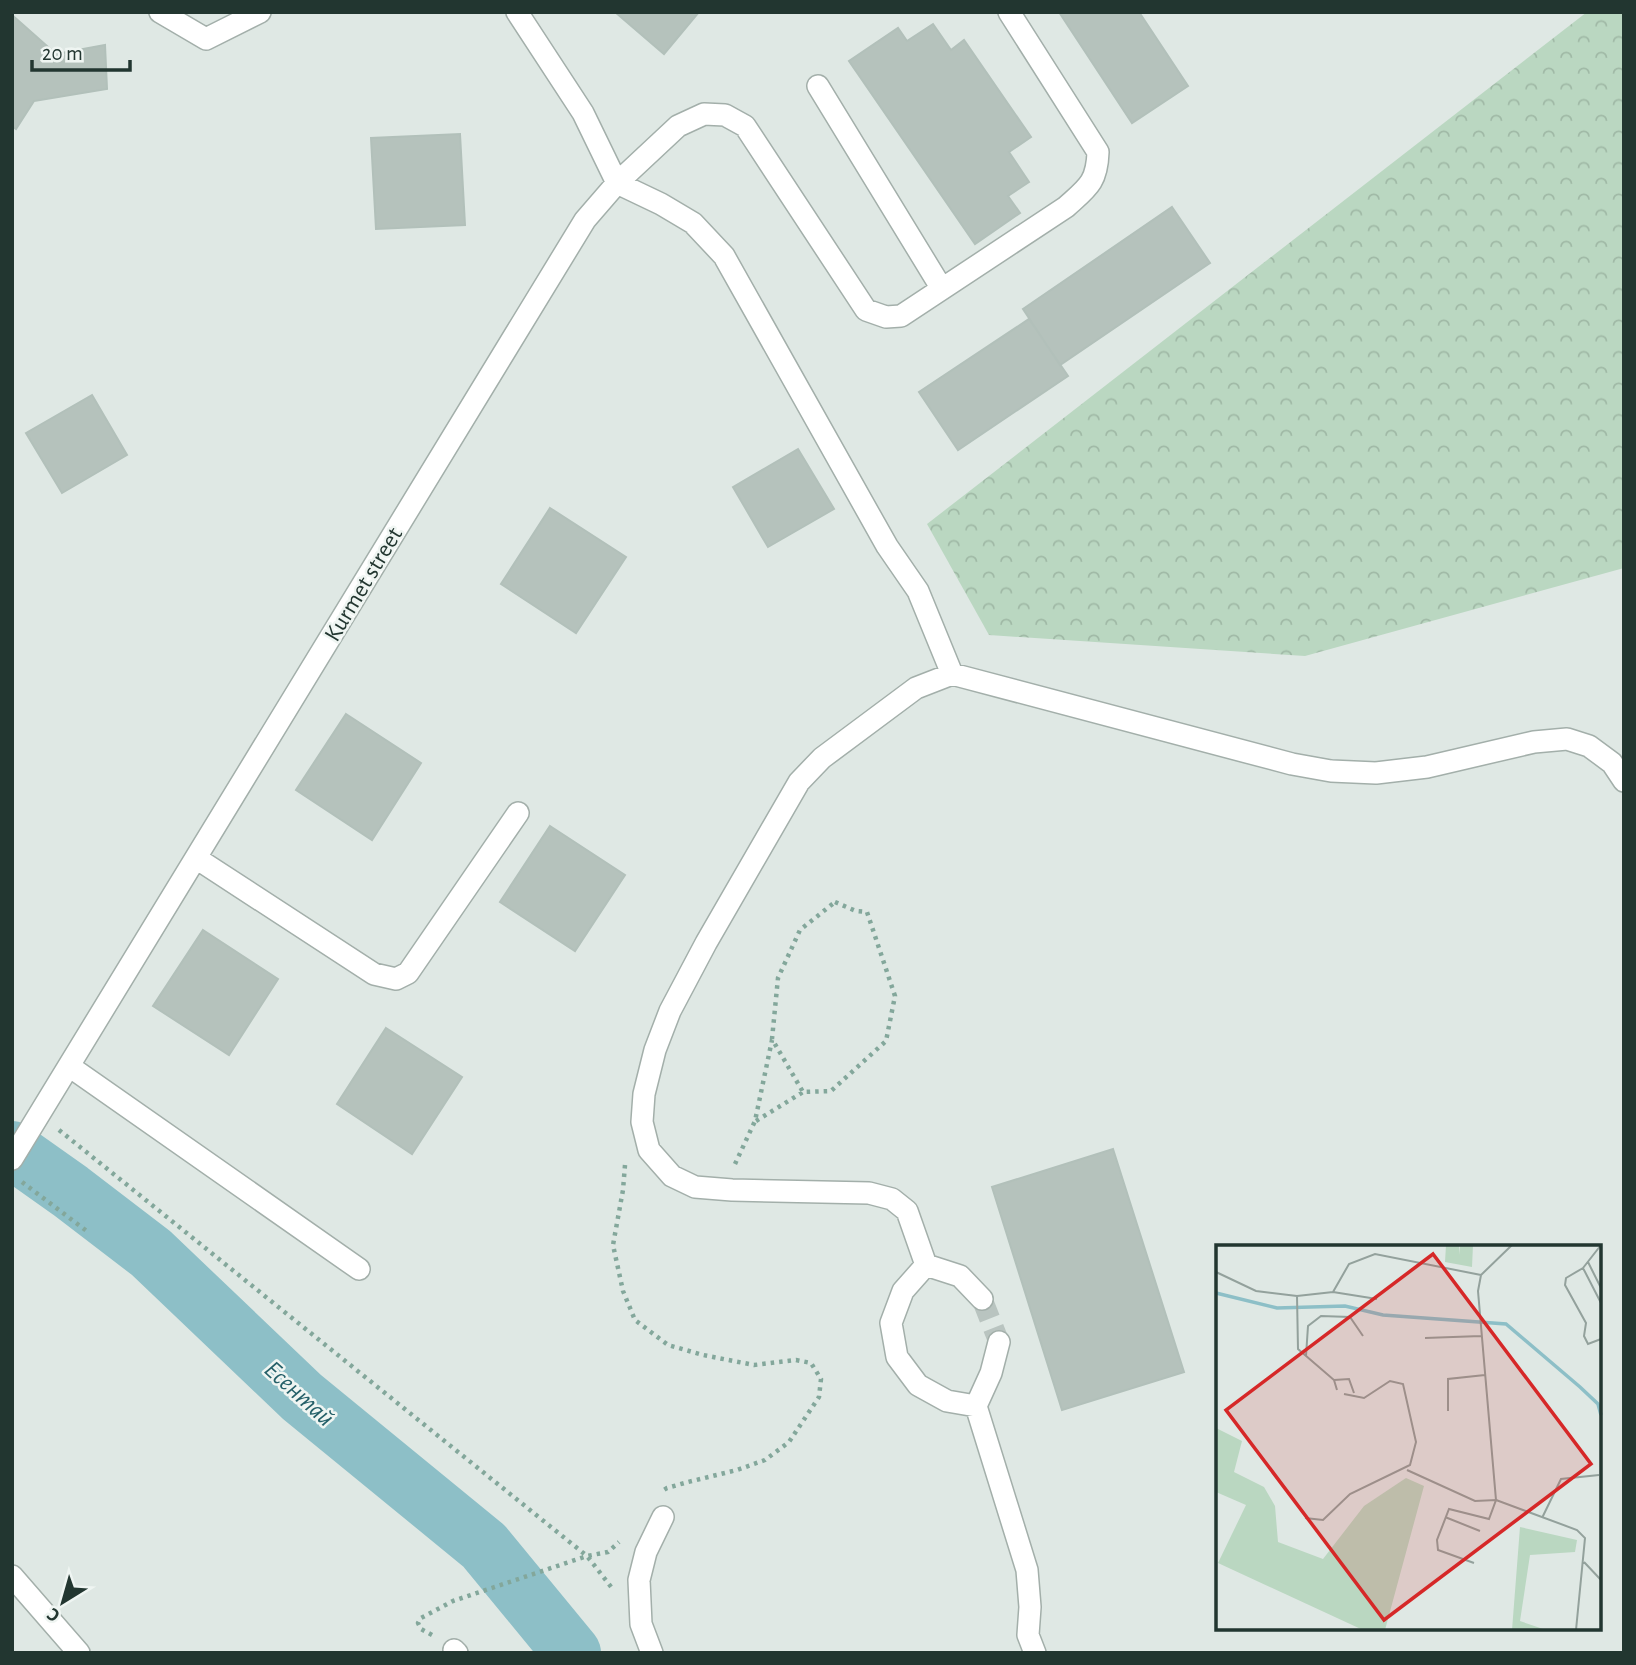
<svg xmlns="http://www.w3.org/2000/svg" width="1636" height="1665" font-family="'Alegreya Sans',sans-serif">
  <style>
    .forest { fill: url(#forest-crowns) }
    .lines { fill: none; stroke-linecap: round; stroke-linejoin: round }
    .river { stroke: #8dbfc7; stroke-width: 58 }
    .building { fill: #b5c2bc; stroke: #b2c0ba; stroke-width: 2 }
    .minor-tunnel { stroke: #b9c4c0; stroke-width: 21; stroke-dasharray: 21 10; stroke-linecap: butt }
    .minor-casing { stroke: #a3afaa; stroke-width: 24 }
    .path { stroke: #83a79b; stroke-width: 4.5; stroke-dasharray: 3.5 5; stroke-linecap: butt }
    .minor { stroke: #fff; stroke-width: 21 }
    .labels { text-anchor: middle; stroke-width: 5; stroke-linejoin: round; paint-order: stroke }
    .street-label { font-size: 24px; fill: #223630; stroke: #eff5f2 }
    .water-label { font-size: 26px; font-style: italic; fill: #256069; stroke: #eff5f2 }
    .inset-river { fill: none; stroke: #8dbfc7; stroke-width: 3.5 }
    .inset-road { fill: none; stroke: #93a19c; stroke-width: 2 }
    .view { fill: #d62828; fill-opacity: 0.15; stroke: #d62828; stroke-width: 3.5 }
    .inset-edge { fill: none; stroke: #223630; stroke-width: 3.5 }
  </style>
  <defs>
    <pattern id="forest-crowns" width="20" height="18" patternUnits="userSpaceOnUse" patternTransform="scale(1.75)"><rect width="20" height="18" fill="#bad7c1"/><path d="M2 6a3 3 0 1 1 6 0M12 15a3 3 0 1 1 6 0" fill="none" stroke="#a0b9a6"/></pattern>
  </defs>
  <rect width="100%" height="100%" fill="#dfe8e4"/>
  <path class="forest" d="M1587,12h37v556l-319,88 -316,-21 -62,-111z"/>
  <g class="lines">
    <path class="river" d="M12,1150l58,41 81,62 151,144 182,149 88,107"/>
  </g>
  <path class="building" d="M615,12h84l-35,42z
    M1059,12h80l49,74 -56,37z
    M12,15l44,39 49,-9 2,44 -73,12 -18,28 -4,-3z
    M933,24l18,26 13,-10 67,97 -22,15 20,30 -21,14 12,17 -45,31 -126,-183 49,-33 9,13z
    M460,134l5,91 -89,4 -5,-91z
    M1172,207l38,56 -150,102 -37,-56z
    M1029,319l39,57 -110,74 -39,-58z
    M92,395l35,60 -65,38 -36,-60z
    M798,449l36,60 -66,38 -35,-60z
    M550,508l76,49 -50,76 -75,-49z
    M346,714l75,49 -49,77 -76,-50z
    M550,826l75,49 -50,76 -75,-49z
    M203,930l75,49 -49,76 -76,-49z
    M386,1028l76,49 -50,77 -75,-50z
    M1113,1149l71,223 -122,38 -70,-223z"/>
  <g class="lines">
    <path class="minor-tunnel" d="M982,1299l17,43"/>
    <defs>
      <path id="minor" d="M160,12l46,27 54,-27
        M818,86l124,203
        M952,674l-34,-83 -31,-45 -163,-290 -31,-33 -32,-19 -44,-21 61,-57 26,-12 21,1 20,11 121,184 20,7 15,-1 165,-109c21,-19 31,-24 32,-55l-89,-140
        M196,858l178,116 22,5 12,-6 110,-160
        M69,1066l290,203
        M12,1159l573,-939 32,-37 -34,-70 -66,-101
        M926,1265l-19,-54 -15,-12 -23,-6 -137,-3 -37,-3 -23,-11 -23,-26 -7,-28 2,-28 11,-44 15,-39 36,-68 93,-161 23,-24 94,-70 36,-14 340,90 39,7 45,2 51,-6 107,-25 33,-3 22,7 23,17 12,18
        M926,1265l-23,26 -12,32 6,34 21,28 29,16 29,5
        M926,1265l34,11 22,23
        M999,1342l-8,31 -15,33 51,164 3,37 -2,28 7,18
        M12,1576l67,77
        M454,1650l3,3
        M652,1653l-11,-29 -2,-44 7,-28 17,-35"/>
    </defs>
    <use href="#minor" class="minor-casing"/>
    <path class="path" d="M835,902l21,9 11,1 28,84 -9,45 -55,50 -28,1 -31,-53 6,-61 22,-48z
      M756,1121l47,-29
      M59,1130l528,426 25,32
      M735,1164l20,-43 17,-81
      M625,1165l-2,25 -10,55 10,46 12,29 33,25 35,10 51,10 42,-5 15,3 10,16 -2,18 -30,45 -24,18 -28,10 -49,12 -21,6 -5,3
      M22,1182l66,50
      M432,1635l-11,-6 -3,-6 3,-5 32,-17 134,-45 21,-4 11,-10"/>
    <use href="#minor" class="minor"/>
  </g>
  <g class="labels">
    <g class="street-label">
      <text transform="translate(363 584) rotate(-59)" y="8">Kurmet street</text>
    </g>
    <g class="water-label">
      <text transform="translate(300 1393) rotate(42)" y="9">Есентай</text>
    </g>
  </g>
  <g transform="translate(1216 1245)">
    <rect width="385" height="385" fill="#dfe8e4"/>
    <path d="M0,183l26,13 -8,31 30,15 11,19 3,36 45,17 41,-53 42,-28 18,8 -39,144h-22l-145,-67 28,-58 -30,-13zM304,282l57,13 -2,12 -45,3 -10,66 26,9h-34z" fill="#bad7c1"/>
    <path d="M230,0h13v10l1,-10h13l-1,22 -27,-5z" fill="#bad7c1"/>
    <path class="inset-river" d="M0,48l61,15 68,-2 38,9 123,9 74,63 18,17 3,11"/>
    <path class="inset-road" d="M296,0l-31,30 -3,16 18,209 81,30 8,8 -9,92M385,0l-18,23 18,35M372,17l13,26M367,23l-17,10 -1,7 21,38 -2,13 4,8 13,-5M0,27l40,19 41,5 36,-4 44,7M117,47l16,-28 26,-10 106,21M81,51l1,53 36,31 3,10M209,93l56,-2M90,111l2,-30 13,-10 29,1 13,19M118,135l15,-1 5,14M232,166v-32l37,-4M191,225l68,31 21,-1 -7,19 -40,-10 -12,31 1,10 36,13M229,272l35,14M89,273l18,2 27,-26 60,-29 6,-23 -13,-58 -13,-3 -26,17 -20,-4M326,273l19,-39 38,-4M368,317l17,18"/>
    <path class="view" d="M217,9l158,210 -207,156 -158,-210z"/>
    <rect width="385" height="385" class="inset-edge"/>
  </g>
  <rect width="1636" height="1665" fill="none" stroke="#223630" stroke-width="28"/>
  <g transform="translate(63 1602) rotate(217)" stroke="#eff5f2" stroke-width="5" paint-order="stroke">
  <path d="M0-5L12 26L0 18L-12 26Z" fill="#223630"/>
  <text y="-10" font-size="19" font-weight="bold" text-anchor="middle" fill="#223630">С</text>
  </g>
  <path d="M32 60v10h98v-10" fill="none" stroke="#223630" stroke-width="3.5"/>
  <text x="42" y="60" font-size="21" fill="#223630" stroke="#eff5f2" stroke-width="5" paint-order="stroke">20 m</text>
</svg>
